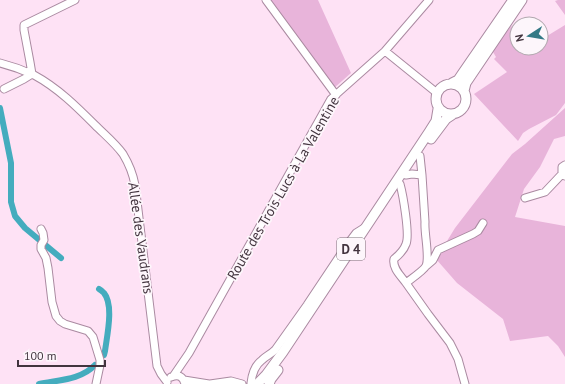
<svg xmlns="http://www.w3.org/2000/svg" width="565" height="384" font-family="'PT Sans',sans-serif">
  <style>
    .green { fill: #e8b4da }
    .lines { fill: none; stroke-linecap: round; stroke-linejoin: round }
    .canal { stroke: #44acbe; stroke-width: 6 }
    .minor-casing { stroke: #aa8aa1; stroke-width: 9 }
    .major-casing { stroke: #aa8aa1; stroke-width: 11 }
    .minor { stroke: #fff; stroke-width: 7 }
    .major { stroke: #fff; stroke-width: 9 }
    .labels { text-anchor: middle; stroke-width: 3.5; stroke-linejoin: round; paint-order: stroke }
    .shield { fill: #fdf6fb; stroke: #7a6e77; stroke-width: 1 }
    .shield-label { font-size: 13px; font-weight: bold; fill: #42343e }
    .street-label { font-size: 14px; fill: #42343e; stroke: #fdf6fb }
  </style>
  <rect width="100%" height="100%" fill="#fee2f5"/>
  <path class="green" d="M269,0h49l33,73 -18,16z
    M558,0h7v15l-10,-14z
    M521,22l5,2h-9v24h24v-14l6,2 18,-11v78l-9,12 -27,14 -6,4 -5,8 -44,-47 33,-22 -13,-13 2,-2 -3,-5c2,-4 16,-25 19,-26 2,-2 6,-3 9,-4z
    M565,108v28l-11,3 -14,28 -16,22 -9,28 50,9v131l-7,-11 -10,-10 -38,5 -7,-22 -46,-36 -21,-24 19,-31 57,-74 13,-10z"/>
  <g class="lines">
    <path class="canal" d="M0,108l11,55v39l4,14 10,12 36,30
      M99,289c2,1 4,3 5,4 10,12 3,43 1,58l-1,4
      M39,384c19,-4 42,-4 56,-19"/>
    <defs>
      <path id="minor" d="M266,0l70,95
        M385,51l52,42
        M0,63c12,3 23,7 34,12 24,13 43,32 61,50 10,10 20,18 28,29 6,10 10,20 12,31l22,181 4,8 6,8
        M4,89l20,-10 8,-5 -2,-12 -6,-32v-5l51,-25
        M420,156l2,19 3,47c-1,11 5,35 1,44 -3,5 -15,13 -20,17l22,31 22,29 8,16 7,25
        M406,175l6,-1 10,1
        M565,176l-3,-2v-7l3,-2
        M400,184c3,11 10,51 6,60 -2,6 -7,11 -12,15 -2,9 7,17 12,24
        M525,198l20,-6 17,-18
        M41,229l2,4 1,7 -3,5v4l5,9 2,10 4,34 4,14 4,5 5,3 23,7 5,6 7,23v5l-4,19
        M426,266l7,-6 5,-10 35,-16 5,-3 5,-8
        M174,375l15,-22 142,-254 54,-48 44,-51
        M171,377c7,-3 12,-1 14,7
        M184,380l25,4
        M251,383c1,-9 3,-17 11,-23 4,-4 9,-6 13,-10l32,-45 40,-60 9,-12 8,-5
        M210,384l21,-3 11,3"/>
      <path id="major" d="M452,83l6,-3 4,-6 51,-74
        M436 99a15 15 0 1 1 30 0a15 15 0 1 1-30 0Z
        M464,91l2,-8 56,-83
        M431,139l15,-20 6,-4
        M257,384l9,-9 17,-23 146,-220 7,-11 2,-12
        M269,384l2,-5 7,-9"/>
    </defs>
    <use href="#minor" class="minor-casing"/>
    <use href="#major" class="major-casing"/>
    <use href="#minor" class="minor"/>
    <use href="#major" class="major"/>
  </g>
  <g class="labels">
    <rect class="shield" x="337" y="238" width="28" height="22" rx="3"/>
    <g class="shield-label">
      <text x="351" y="254">D 4</text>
    </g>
    <g class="street-label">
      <text transform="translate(283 188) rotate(-60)" y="5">Route des Trois Lucs à La Valentine</text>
      <text transform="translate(141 238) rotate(82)" y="5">Allée des Vaudrans</text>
    </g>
  </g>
  <g transform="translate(529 36) rotate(258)"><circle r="19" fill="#fdf6fb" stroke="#b2a8af"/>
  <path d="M0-3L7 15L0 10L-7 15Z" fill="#337985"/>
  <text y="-6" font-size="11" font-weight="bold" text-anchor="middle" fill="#42343e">N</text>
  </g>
  <path d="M18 360v6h87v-6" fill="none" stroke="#42343e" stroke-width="2"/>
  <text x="24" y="360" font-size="12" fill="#42343e" stroke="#fdf6fb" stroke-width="3" paint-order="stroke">100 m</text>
</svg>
